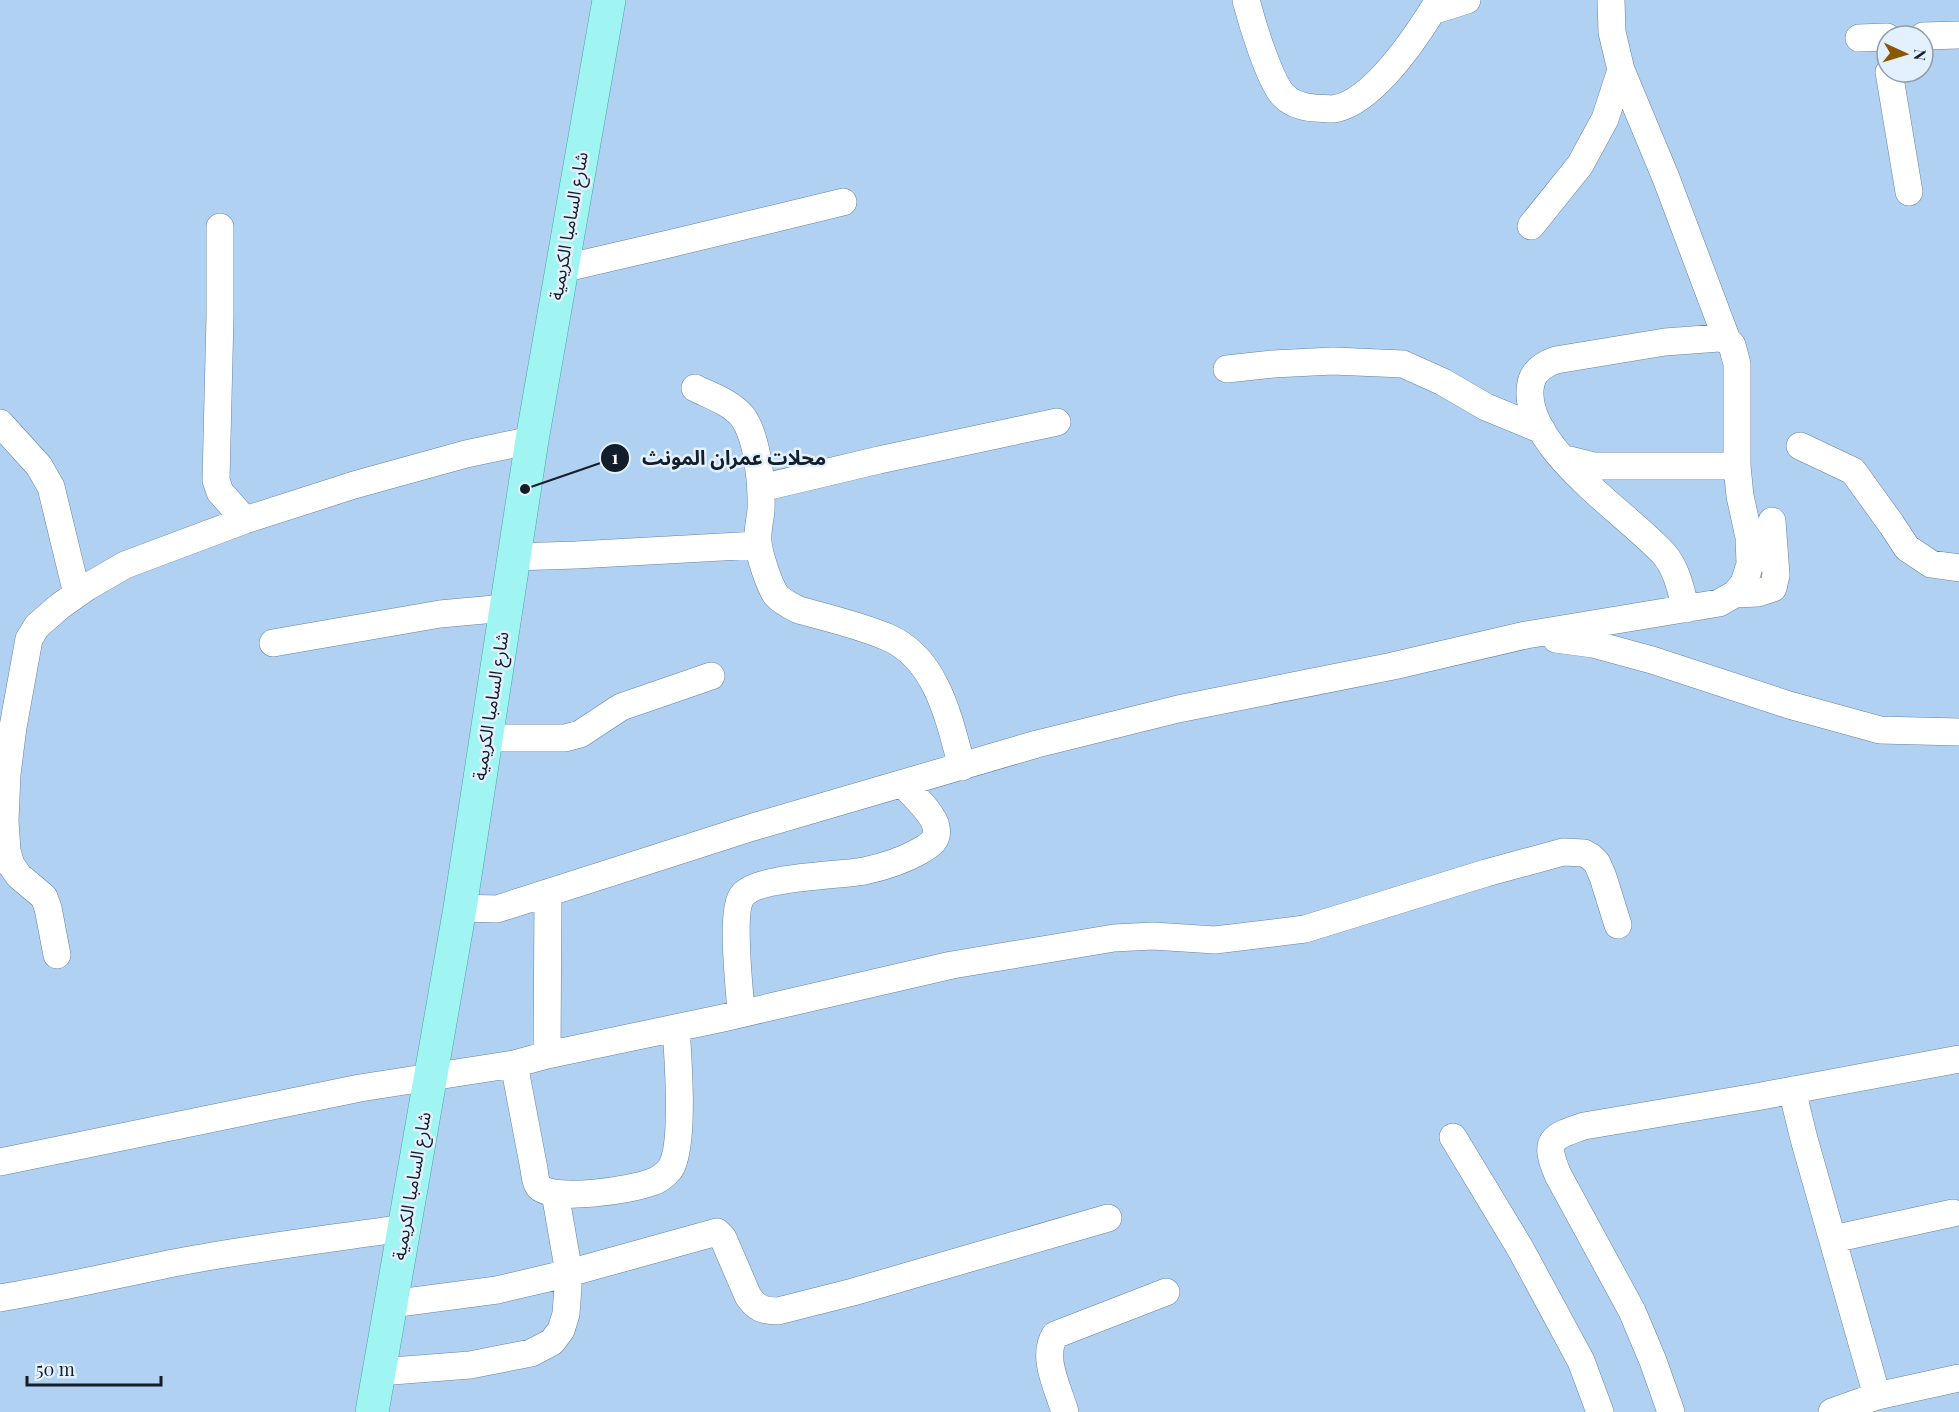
<svg xmlns="http://www.w3.org/2000/svg" width="1959" height="1412" font-family="'Playfair Display','Noto Sans Arabic',serif">
  <style>
    .lines { fill: none; stroke-linecap: round; stroke-linejoin: round }
    .minor-casing { stroke: #6583a2; stroke-width: 28 }
    .major-casing { stroke: #45a6a6; stroke-width: 34 }
    .minor { stroke: #fff; stroke-width: 27 }
    .major { stroke: #a0f5f2; stroke-width: 33 }
    .labels { text-anchor: middle; stroke-width: 5; stroke-linejoin: round; paint-order: stroke }
    .street-label { font-size: 18px; fill: #121e2a; stroke: #e3f0fe }
    .leader { fill: none; stroke: #121e2a; stroke-width: 2 }
    .callout-dot { fill: #121e2a; stroke: #e3f0fe; stroke-width: 2 }
    .mark-label { font-size: 18px; text-anchor: middle; font-weight: bold; fill: #fff }
    .callout-label { font-size: 20px; text-anchor: middle; font-weight: bold; fill: #121e2a; stroke: #e3f0fe; stroke-width: 5; stroke-linejoin: round; paint-order: stroke }
  </style>
  <rect width="100%" height="100%" fill="#b1d1f3"/>
  <g class="lines">
    <defs>
      <path id="minor" d="M1246,0c6,23 22,76 36,94 8,9 20,13 32,14 6,0 13,1 19,1 40,-5 86,-76 106,-109
        M1611,0l1,32 9,38 45,108 61,162
        M1432,11l35,-11
        M1923,36l36,-1
        M1859,38l28,-1
        M1889,72l20,120
        M1531,226l49,-61 25,-46 16,-49
        M220,227v89l-4,164 4,12 25,28
        M561,269l112,-26 170,-41
        M1227,369l46,-5 60,-3 70,3 40,18 43,25 56,23
        M695,388c16,8 35,14 47,28 16,21 20,69 19,94 -1,11 -4,21 -3,32 1,12 11,43 18,53 6,7 15,11 23,15 29,8 60,15 88,27 50,21 62,82 75,130
        M0,423l39,43 12,21 26,107
        M1800,446l53,25 39,54 15,23 24,16 28,4
        M1562,458l32,8h143
        M761,488l118,-28 178,-38
        M514,557l62,-2 182,-10
        M1735,594l23,-1 15,-5 3,-13 -4,-54
        M1556,639l37,5 59,16 137,45 91,25 79,2
        M273,643l167,-29 66,-6
        M486,738h79l15,-4 41,-27 90,-31
        M460,908l37,1 256,-82 284,-83 141,-35 215,-43 133,-31 193,-32 16,-9 9,-11 6,-19 -1,-27 -9,-41 -3,-30v-102l-5,-19 -5,-5 -8,-2 -54,4 -109,18c-12,4 -22,10 -25,23 -13,61 97,131 133,171 13,15 17,37 22,55
        M57,955l-9,-47 -4,-11 -25,-21 -8,-11 -4,-14 -2,-30 2,-47 6,-47 16,-88 8,-13 23,-20 27,-19 38,-22 120,-45 109,-35 112,-31 66,-14
        M741,1013c-1,-23 -11,-100 1,-117 14,-20 97,-20 122,-25 19,-4 40,-11 56,-20 10,-6 19,-11 16,-24 -2,-13 -24,-33 -33,-43
        M547,1055l1,-161
        M514,1064l20,105c1,6 1,13 5,18 16,15 93,3 113,-5 7,-2 13,-7 18,-13 15,-22 8,-112 6,-141
        M1792,1090l12,49 73,257
        M1453,1137l67,111 61,113 19,51
        M0,1162l360,-74 154,-24 33,-9 176,-37 229,-53 162,-27 39,-2 62,4 90,-11 181,-56 77,-21 21,1 7,4 6,6 6,14 15,48
        M1833,1239l120,-26
        M0,1298c60,-10 119,-24 179,-36 74,-14 150,-23 225,-34
        M391,1304l106,-14 72,-17 148,-41 6,6 25,58c8,12 15,15 30,15l75,-19 255,-74
        M379,1372l91,-7 61,-12 21,-11 9,-12 5,-16 3,-41 -14,-80
        M1065,1412c-7,-24 -24,-55 -10,-77l111,-43
        M1671,1412l-18,-51 -21,-50 -74,-136c-15,-35 -7,-38 26,-49l172,-29 203,-38
        M1832,1412l45,-16 82,-18"/>
      <path id="major" d="M372,1412l88,-504 72,-468 77,-440"/>
    </defs>
    <use href="#minor" class="minor-casing"/>
    <use href="#major" class="major-casing"/>
    <use href="#minor" class="minor"/>
    <use href="#major" class="major"/>
  </g>
  <g class="labels">
    <g class="street-label">
      <text transform="translate(569 226) rotate(-80)" y="6">شارع السامبا الكريمية</text>
      <text transform="translate(491 706) rotate(-81)" y="6">شارع السامبا الكريمية</text>
      <text transform="translate(412 1186) rotate(-80)" y="6">شارع السامبا الكريمية</text>
    </g>
  </g>
  <path class="leader" d="M525 489L615 458"/>
  <g class="callout-dot">
    <circle cx="525" cy="489" r="6"/>
    <circle cx="615" cy="458" r="15"/>
  </g>
  <g class="mark-label">
    <text x="615" y="464">1</text>
  </g>
  <g class="callout-label">
    <text x="734" y="465">محلات عمران المونث</text>
  </g>
  <g transform="translate(1905 54) rotate(94)"><circle r="28" fill="#e3f0fe" stroke="#8f9ca9" stroke-width="1.5"/>
  <path d="M0-4.5L10 22L0 15L-10 22Z" fill="#8a5802"/>
  <text y="-9" font-size="16" font-weight="bold" text-anchor="middle" fill="#121e2a">N</text>
  </g>
  <path d="M27 1376v9h134v-9" fill="none" stroke="#121e2a" stroke-width="3"/>
  <text x="36" y="1376" font-size="18" fill="#121e2a" stroke="#e3f0fe" stroke-width="4.5" paint-order="stroke">50 m</text>
</svg>
